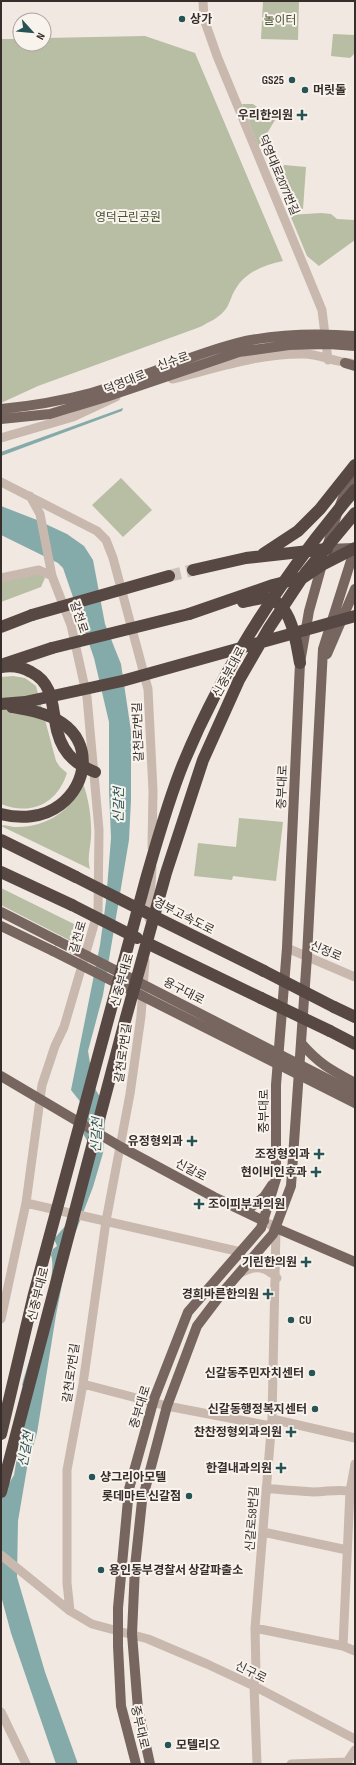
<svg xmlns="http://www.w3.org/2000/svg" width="356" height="1765" font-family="'Sofia Sans Condensed','Noto Sans KR',sans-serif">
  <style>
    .green { fill: #b7bea3 }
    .water { fill: #84aba9 }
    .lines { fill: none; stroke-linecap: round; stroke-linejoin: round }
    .highway-tunnel { stroke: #ccc3bd; stroke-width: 12; stroke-dasharray: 12 6; stroke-linecap: butt }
    .minor { stroke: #c8b8ae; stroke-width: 9 }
    .major { stroke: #77655f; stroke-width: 10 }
    .highway { stroke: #574844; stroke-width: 12 }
    .major-bridge { stroke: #77655f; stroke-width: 10 }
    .highway-bridge { stroke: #574844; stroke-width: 12 }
    .poi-dot { fill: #265454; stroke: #f9f3ed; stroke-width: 1.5 }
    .labels { text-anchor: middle; stroke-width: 4; stroke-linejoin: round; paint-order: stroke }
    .poi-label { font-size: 12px; font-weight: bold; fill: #372e2c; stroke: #f9f3ed; text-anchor: end }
    .park-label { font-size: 12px; fill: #495332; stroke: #f9f3ed }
    .street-label { font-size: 12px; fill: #372e2c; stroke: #f9f3ed }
    .water-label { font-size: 13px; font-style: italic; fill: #265454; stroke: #f9f3ed }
  </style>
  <rect width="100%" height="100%" fill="#f1e8e1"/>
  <path class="green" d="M263,1h36l-1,39 -37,-1z
    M333,34l22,1v18l-5,5 -19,-2z
    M145,36l50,17 88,208c-19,4 -38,11 -48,29 -4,6 -5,14 -10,20 -6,8 -16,12 -25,17l-162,59 -37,17v-364h19v5h24v-6z
    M242,104h11l22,16 -16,27z
    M284,165l22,2 -3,42 -14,-2 -11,-27z
    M321,213l10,1 6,5 18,1v20l-36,26 -12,-10 -17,-41z
    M121,478l31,32 -29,27 -31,-32z
    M38,571l7,7 -4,9 -40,15v-20z
    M13,676l12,2 11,8 20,75 4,6 7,6c-10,31 -36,43 -66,31v-127z
    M83,783c6,17 9,37 8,55 -1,12 -4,20 -1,31l-89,-43c3,-2 9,1 14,1 30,1 57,-16 68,-44z
    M239,818l44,4 -7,59 -43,-5 -1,4 -38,-4 4,-33 38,4z
    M1,888l77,38 2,7 -5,7 -4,1 -70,-36z"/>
  <path class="water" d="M123,408l-1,3 -121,45v-4z
    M1,506l36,14 30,14 17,12 9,14 12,64 16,40 10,67v69l-2,40 -26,155 -15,56 6,36 12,20 -3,46 -10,34 -24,62 -13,66 -19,118 -10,35 -9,53 -1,56 28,95 33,92h-22l-45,-131 -10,-37v-112l6,3 7,-12 14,-84 -6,-6c7,-26 37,-108 29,-130l2,-6 4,-3 -3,-7 12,-14 22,-83 -7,-12 5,-21 -15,-19 29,-145 6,-44 5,-63 -2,-47v-69l-15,-64 -31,-90 -5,-5 -57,-28z"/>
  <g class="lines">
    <path class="highway-tunnel" d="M169,576l24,-6"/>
    <path class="minor" d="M203,1l1,18 13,37 105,254 6,50
      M172,379c42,-10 87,-26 132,-25 14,0 31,8 47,9
      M1,438l72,-21 43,-20
      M1,482l96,49 9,9 7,18 35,131 5,102 -1,56
      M1,578l38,-8 13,6
      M149,919l3,-52
      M287,948l68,29
      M26,1203l215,49
      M239,1274c15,-9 25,-9 38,4
      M1,1319l25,-116 16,-118 13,-39 9,-19 34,-116 1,-81 -12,-133 -16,-72 -19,-49 -12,-62 -10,-18
      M83,1384l84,22 104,20
      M272,1419l83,19
      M266,1488c16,2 32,3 47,4 14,0 27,-4 41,0
      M263,1532l84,18
      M1,1555l69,56 22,13 56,15 59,25 47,22 101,53
      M70,1611l-3,-28v-113l16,-86 23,-163 24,-127 11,-78 4,-55
      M255,1628l88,18 12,5
      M343,1646l7,-155 5,-27
      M1,1712l25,52
      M257,1764l-3,-78 2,-13 -1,-45 17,-209 4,-191 -12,-7
      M291,1764l56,-2 8,-12"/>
    <path class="major" d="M345,363l10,3
      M328,544c7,-25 14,-49 27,-71
      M327,549l26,-1
      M327,654l28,-65
      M1,912l57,29
      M1,926l52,25
      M301,1043c18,21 30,27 54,40
      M1,1076l120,71 93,50 50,24
      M246,1211l18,-14 8,-12
      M276,1228l79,34
      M136,1764l-15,-58 -3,-60v-38l11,-119 25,-90 34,-87 73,-84 15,-49v-94l11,-137 13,-285 9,-52 14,-50
      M150,1764l-12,-55 -6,-75 3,-67 7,-66 25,-95 30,-80 25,-33 51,-59 18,-48 16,-230 16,-307 32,-101"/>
    <path class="highway" d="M263,554l35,-23 22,-22 35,-44
      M193,570l53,-12 81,-9
      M243,602c6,-1 13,-3 19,-4 30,0 34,44 38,65
      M189,614l84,-29 31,-8 18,-12 33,-17
      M1,627l31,-12
      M4,664l48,-16
      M1,667c11,-2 20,-1 30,5 30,15 17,50 33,76 7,12 18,19 31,24
      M1,840l75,37
      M1,872l71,33
      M153,916l111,55
      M151,945l110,53
      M334,1007l21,10
      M330,1031l25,13"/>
    <path class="major-bridge" d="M1,409c31,-3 60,-8 90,-16 49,-14 96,-37 146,-50 38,-9 79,-10 118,-7
      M1,419l49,-5 56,-17 133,-45 50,-7 40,-1 26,2
      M58,941l297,152
      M53,951l302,152"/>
    <path class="highway-bridge" d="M32,615l137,-39
      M52,648l137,-34
      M1,704l24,-2 97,-21 233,-65
      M1,814c19,5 42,4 59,-9 28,-21 32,-62 2,-82 -15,-10 -33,-13 -50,-16
      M76,877l77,39
      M72,905l65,33
      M264,971l70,36
      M261,998l69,33
      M1,1434l33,-140 112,-415c11,-38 22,-78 37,-115 42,-101 101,-191 172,-274
      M1,1492l124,-471 41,-148 37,-113 36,-80 30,-52 37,-56 49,-59"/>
  </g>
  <g class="poi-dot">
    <circle cx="182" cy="19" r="4"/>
    <circle cx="292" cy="80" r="4"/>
    <circle cx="305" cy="90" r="4"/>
    <path d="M300 109h4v4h4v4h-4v4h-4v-4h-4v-4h4z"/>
    <path d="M190 1135h4v4h4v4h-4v4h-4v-4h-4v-4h4z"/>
    <path d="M317 1148h4v4h4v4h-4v4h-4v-4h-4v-4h4z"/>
    <path d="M314 1166h4v4h4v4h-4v4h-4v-4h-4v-4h4z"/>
    <path d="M197 1198h4v4h4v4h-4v4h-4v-4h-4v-4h4z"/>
    <path d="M304 1256h4v4h4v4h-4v4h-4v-4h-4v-4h4z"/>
    <path d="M266 1288h4v4h4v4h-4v4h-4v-4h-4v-4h4z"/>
    <circle cx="291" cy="1320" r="4"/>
    <circle cx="312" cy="1373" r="4"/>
    <circle cx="315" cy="1409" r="4"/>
    <path d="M289 1426h4v4h4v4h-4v4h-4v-4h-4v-4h4z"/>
    <path d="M279 1462h4v4h4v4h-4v4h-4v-4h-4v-4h4z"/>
    <circle cx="92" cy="1477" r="4"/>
    <circle cx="189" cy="1496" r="4"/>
    <circle cx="101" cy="1570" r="4"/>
    <circle cx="168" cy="1745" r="4"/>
  </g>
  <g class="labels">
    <g class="poi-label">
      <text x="190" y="23" text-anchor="start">상가</text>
      <text x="284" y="84">GS25</text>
      <text x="313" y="94" text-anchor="start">머릿돌</text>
      <text x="293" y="119">우리한의원</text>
      <text x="183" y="1145">유정형외과</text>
      <text x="310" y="1158">조정형외과</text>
      <text x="307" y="1176">현이비인후과</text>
      <text x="208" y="1208" text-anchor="start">조이피부과의원</text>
      <text x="297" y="1266">기린한의원</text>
      <text x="259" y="1298">경희바른한의원</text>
      <text x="299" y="1324" text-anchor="start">CU</text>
      <text x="304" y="1377">신갈동주민자치센터</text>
      <text x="307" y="1413">신갈동행정복지센터</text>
      <text x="282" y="1436">찬찬정형외과의원</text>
      <text x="272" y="1472">한결내과의원</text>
      <text x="100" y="1481" text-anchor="start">샹그리아모텔</text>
      <text x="181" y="1500">롯데마트 신갈점</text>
      <text x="109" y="1574" text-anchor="start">용인동부경찰서 상갈파출소</text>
      <text x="176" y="1749" text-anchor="start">모텔리오</text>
    </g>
    <g class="park-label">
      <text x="280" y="24">놀이터</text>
      <text x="128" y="221">영덕근린공원</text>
    </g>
    <g class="street-label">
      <text transform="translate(279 175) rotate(67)" y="4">덕영대로2077번길</text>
      <text transform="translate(173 361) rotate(-19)" y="4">신수로</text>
      <text transform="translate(125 382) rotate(-22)" y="4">덕영대로</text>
      <text transform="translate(79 617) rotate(72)" y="4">갈천로</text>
      <text transform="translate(229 672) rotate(-62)" y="4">신중부대로</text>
      <text transform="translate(138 732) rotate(-92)" y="4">갈천로7번길</text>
      <text transform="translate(282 787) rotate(-88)" y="4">중부대로</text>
      <text transform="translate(184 916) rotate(27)" y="4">경부고속도로</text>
      <text transform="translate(78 937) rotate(-74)" y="4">갈천로</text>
      <text transform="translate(326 951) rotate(23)" y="4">신정로</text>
      <text transform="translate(122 980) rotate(-74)" y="4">신중부대로</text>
      <text transform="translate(184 991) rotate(27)" y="4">용구대로</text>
      <text transform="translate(123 1053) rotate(-82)" y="4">갈천로7번길</text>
      <text transform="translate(264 1111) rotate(-90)" y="4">중부대로</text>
      <text transform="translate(191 1170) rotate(28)" y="4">신갈로</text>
      <text transform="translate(38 1294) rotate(-76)" y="4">신중부대로</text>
      <text transform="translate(71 1373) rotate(-82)" y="4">갈천로7번길</text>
      <text transform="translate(140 1407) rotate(-73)" y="4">중부대로</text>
      <text transform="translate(252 1519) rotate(-86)" y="4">신갈로58번길</text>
      <text transform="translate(251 1672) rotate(26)" y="4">신구로</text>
      <text transform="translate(140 1727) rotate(77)" y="4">중부대로</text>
    </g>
    <g class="water-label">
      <text transform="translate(118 805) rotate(-89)" y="5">신갈천</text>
      <text transform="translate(96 1135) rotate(-88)" y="5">신갈천</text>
      <text transform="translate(25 1449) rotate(-80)" y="5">신갈천</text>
    </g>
  </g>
  <rect width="356" height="1765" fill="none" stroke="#372e2c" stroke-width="4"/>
  <g transform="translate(32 32) rotate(117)"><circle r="19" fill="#f9f3ed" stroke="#aba4a0"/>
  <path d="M0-3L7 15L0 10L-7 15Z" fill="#265454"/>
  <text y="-6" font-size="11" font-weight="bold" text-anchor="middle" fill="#372e2c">N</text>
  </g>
</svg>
